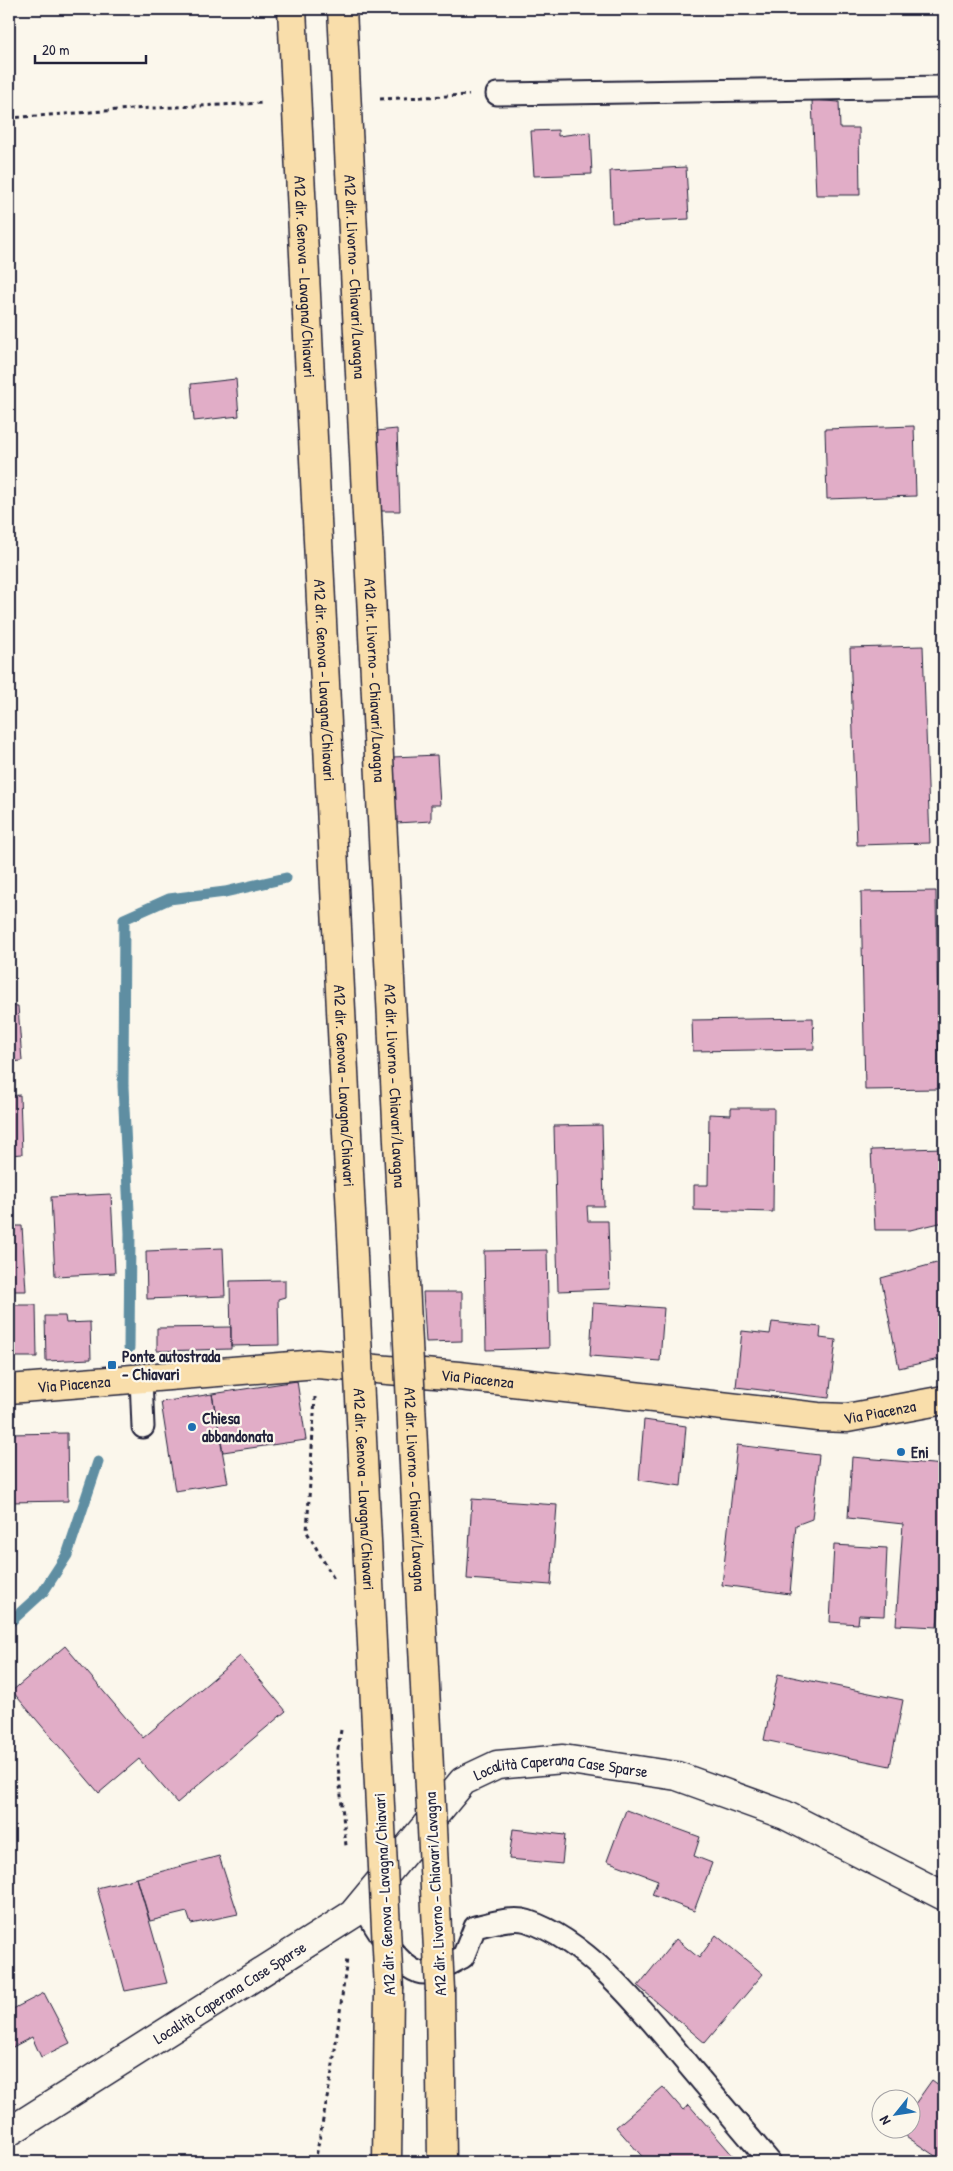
<svg xmlns="http://www.w3.org/2000/svg" width="953" height="2171" font-family="'Patrick Hand',sans-serif">
  <style>
    .lines { fill: none; stroke-linecap: round; stroke-linejoin: round }
    .stream { stroke: #5f8ea2; stroke-width: 11 }
    .building { fill: #e1adc7; stroke: #22223b }
    .lane-casing { stroke: #22223b; stroke-width: 25 }
    .secondary-casing { stroke: #22223b; stroke-width: 31 }
    .primary-casing { stroke: #22223b; stroke-width: 31 }
    .highway-casing { stroke: #22223b; stroke-width: 31 }
    .path { stroke: #22223b; stroke-width: 3; stroke-dasharray: 4 4; stroke-linecap: butt }
    .lane { stroke: #fbf7ec; stroke-width: 21 }
    .secondary { stroke: #fbf7ec; stroke-width: 28 }
    .primary { stroke: #f9deab; stroke-width: 28 }
    .highway { stroke: #f9deab; stroke-width: 28 }
    .highway-bridge-casing { stroke: #22223b; stroke-width: 31; stroke-linecap: butt }
    .highway-bridge { stroke: #f9deab; stroke-width: 28 }
    .poi-dot { fill: #1f6fb2; stroke: #fbf7ec; stroke-width: 2 }
    .labels { text-anchor: middle; stroke-width: 4.5; stroke-linejoin: round; paint-order: stroke }
    .street-label { font-size: 16px; fill: #22223b; stroke: #fbf7ec }
    .poi-label { font-size: 16px; font-weight: bold; fill: #22223b; stroke: #fbf7ec; text-anchor: start }
  </style>
  <rect width="100%" height="100%" fill="#fbf7ec"/>
  <filter id="ink" filterUnits="userSpaceOnUse"><feTurbulence type="fractalNoise" baseFrequency=".02" numOctaves="2"/><feDisplacementMap in="SourceGraphic" scale="10" xChannelSelector="R" yChannelSelector="G"/><feConvolveMatrix kernelMatrix="1 2 1 2 8 2 1 2 1" color-interpolation-filters="sRGB"/></filter>
  <g filter="url(#ink)">
    <g class="lines">
      <path class="stream" d="M129,1348l1,-115 -7,-147 1,-167 45,-20 56,-7 61,-14
        M9,1623l34,-31 24,-37 31,-93"/>
    </g>
    <path class="building" d="M812,100l27,2 1,26h19l1,67h-44z
      M558,130v6l32,-4 2,42 -58,2 -3,-45z
      M686,167l3,52 -77,4 -2,-52z
      M236,379l3,37 -45,5 -3,-37z
      M914,426l2,70 -89,3 -2,-70z
      M397,429l3,82h-20l-4,-80z
      M923,646l7,197 -73,2 -7,-197z
      M437,755l3,50h-9v16l-35,2 -3,-66z
      M936,891l3,198 -74,1 -4,-198z
      M9,1006h9l4,55 -13,1z
      M813,1018l1,31 -121,2 -1,-31z
      M20,1095l2,59 -13,1v-59z
      M731,1108h43l-1,104 -79,-2v-25h14l1,-71 22,1z
      M602,1125l2,81h-17l1,15h20l2,68 -52,2 -4,-165z
      M944,1148v74l-34,8h-35l-4,-80z
      M111,1194l4,79 -60,3 -4,-79z
      M9,1226h13l4,65h-17z
      M223,1248l2,48 -78,3 -1,-48z
      M547,1250l2,98 -63,2 -2,-99z
      M944,1261v97l-45,10 -18,-90z
      M285,1280v17l-7,2 1,46 -48,1 -1,-65z
      M423,1292h39v49l-36,1z
      M593,1303l71,5 -4,53 -70,-5z
      M9,1305h27l1,52h-28z
      M45,1316h20l1,7 24,-1 1,37 -45,2z
      M772,1322l49,5 -1,11 16,2 -7,58 -93,-11 6,-56 28,3z
      M231,1327v22l-74,2v-23z
      M297,1381l9,59 -83,12 -11,-58z
      M212,1394l16,89 -53,8 -14,-89z
      M644,1420l42,6 -5,60 -42,-6z
      M67,1433l1,68 -59,1v-68z
      M737,1445l82,10 -7,64 -16,6 -6,69 -68,-9z
      M852,1457l92,8v81l-7,81 -41,-2 7,-101 -55,-6z
      M472,1499l85,6 -6,80 -84,-6z
      M834,1545l53,3 -3,68 -25,-1 -1,9 -28,-2z
      M65,1646l78,92 97,-82 46,55 -109,92 -38,-44 -40,34 -87,-102z
      M778,1674l125,26 -13,66 -126,-26z
      M626,1810l74,27 -6,19 18,7 -18,48 -42,-16 6,-15 -51,-19z
      M513,1829l52,6 -3,29 -53,-5z
      M219,1856l19,58 -47,10 -4,-12 -37,9 -13,-43z
      M137,1878l30,105 -42,8 -28,-103z
      M716,1935l47,39 -58,69 -67,-57 38,-47 23,19z
      M44,1993l26,50 -29,14 -9,-20 -23,12v-38z
      M932,2080l12,9v73l-47,-32 13,-2v-17z
      M663,2087l20,23 6,-5 46,53 -5,4h-83l-31,-35z"/>
    <g class="lines">
      <defs>
        <path id="lane" d="M497,94l447,-7
          M141,1379l2,48
          M363,1904c9,19 39,72 64,69 11,-1 26,-11 36,-16l12,-30c15,-3 37,-11 52,-6 63,20 121,96 162,145 27,32 54,64 81,96"/>
        <g id="secondary">
          <path id="s1" d="M9,2132l344,-218 110,-133 34,-16 66,-6 114,17 108,39 159,81"/>
        </g>
        <g id="primary">
          <path id="s2" d="M9,1389l308,-25 142,12 359,41 29,1 97,-18"/>
        </g>
        <path id="highway" d="M440,1990l2,172
          M387,2162l2,-172"/>
      </defs>
      <use href="#lane" class="lane-casing"/>
      <use href="#secondary" class="secondary-casing"/>
      <use href="#primary" class="primary-casing"/>
      <use href="#highway" class="highway-casing"/>
      <path class="path" d="M380,99l89,-4
        M9,118l123,-9 132,-6
        M315,1397l-8,135 28,49
        M341,1730l-4,25 9,91
        M315,2162l17,-90 15,-113"/>
      <use href="#lane" class="lane"/>
      <use href="#secondary" class="secondary"/>
      <use href="#primary" class="primary"/>
      <use href="#highway" class="highway"/>
      <defs>
        <g id="highway-bridge">
          <path id="s3" d="M292,9l97,1981"/>
          <path id="s4" d="M342,9l98,1981"/>
        </g>
      </defs>
      <use href="#highway-bridge" class="highway-bridge-casing"/>
      <use href="#highway-bridge" class="highway-bridge"/>
    </g>
  </g>
  <g class="poi-dot">
    <rect x="107" y="1360" width="10" height="10" rx="2.5"/>
    <circle cx="192" cy="1427" r="5"/>
    <circle cx="901" cy="1452" r="5"/>
  </g>
  <g class="labels">
    <g class="street-label">
      <text dy="6" stroke="none"><textPath href="#s3" startOffset="268">A12 dir. Genova - Lavagna/Chiavari</textPath></text>
      <text dy="6" stroke="none"><textPath href="#s4" startOffset="268">A12 dir. Livorno - Chiavari/Lavagna</textPath></text>
      <text dy="6" stroke="none"><textPath href="#s3" startOffset="672">A12 dir. Genova - Lavagna/Chiavari</textPath></text>
      <text dy="6" stroke="none"><textPath href="#s4" startOffset="672">A12 dir. Livorno - Chiavari/Lavagna</textPath></text>
      <text dy="6" stroke="none"><textPath href="#s3" startOffset="1078">A12 dir. Genova - Lavagna/Chiavari</textPath></text>
      <text dy="6" stroke="none"><textPath href="#s4" startOffset="1078">A12 dir. Livorno - Chiavari/Lavagna</textPath></text>
      <text dy="6" stroke="none"><textPath href="#s2" startOffset="470">Via Piacenza</textPath></text>
      <text dy="6" stroke="none"><textPath href="#s2" startOffset="65">Via Piacenza</textPath></text>
      <text dy="6" stroke="none"><textPath href="#s2" startOffset="875">Via Piacenza</textPath></text>
      <text dy="6" stroke="none"><textPath href="#s3" startOffset="1482">A12 dir. Genova - Lavagna/Chiavari</textPath></text>
      <text dy="6" stroke="none"><textPath href="#s4" startOffset="1482">A12 dir. Livorno - Chiavari/Lavagna</textPath></text>
      <text dy="6" stroke="none"><textPath href="#s1" startOffset="681">Località Caperana Case Sparse</textPath></text>
      <text transform="translate(384 1894) rotate(-93)" y="6">A12 dir. Genova - Lavagna/Chiavari</text>
      <text transform="translate(435 1894) rotate(-93)" y="6">A12 dir. Livorno - Chiavari/Lavagna</text>
      <text dy="6" stroke="none"><textPath href="#s1" startOffset="261">Località Caperana Case Sparse</textPath></text>
    </g>
    <g class="poi-label">
      <text x="122" y="1362">Ponte autostrada<tspan x="122" dy="18">- Chiavari</tspan></text>
      <text x="202" y="1424">Chiesa<tspan x="202" dy="18">abbandonata</tspan></text>
      <text x="911" y="1458">Eni</text>
    </g>
  </g>
  <rect width="953" height="2171" fill="none" stroke="#fbf7ec" stroke-width="30"/>
  <rect x="15" y="15" width="923" height="2141" fill="none" stroke="#22223b" stroke-width="2" filter="url(#ink)"/>
  <g transform="translate(896 2114) rotate(240)"><circle r="24" fill="#fbf7ec" stroke="#a4a2a5"/>
  <path d="M0-4L9 19L0 12L-9 19Z" fill="#1f6fb2"/>
  <text y="-8" font-size="14" font-weight="bold" text-anchor="middle" fill="#22223b">N</text>
  </g>
  <path d="M35 55v8h111v-8" fill="none" stroke="#22223b" stroke-width="2.5"/>
  <text x="42" y="55" font-size="15" fill="#22223b" stroke="#fbf7ec" stroke-width="4" paint-order="stroke">20 m</text>
</svg>
